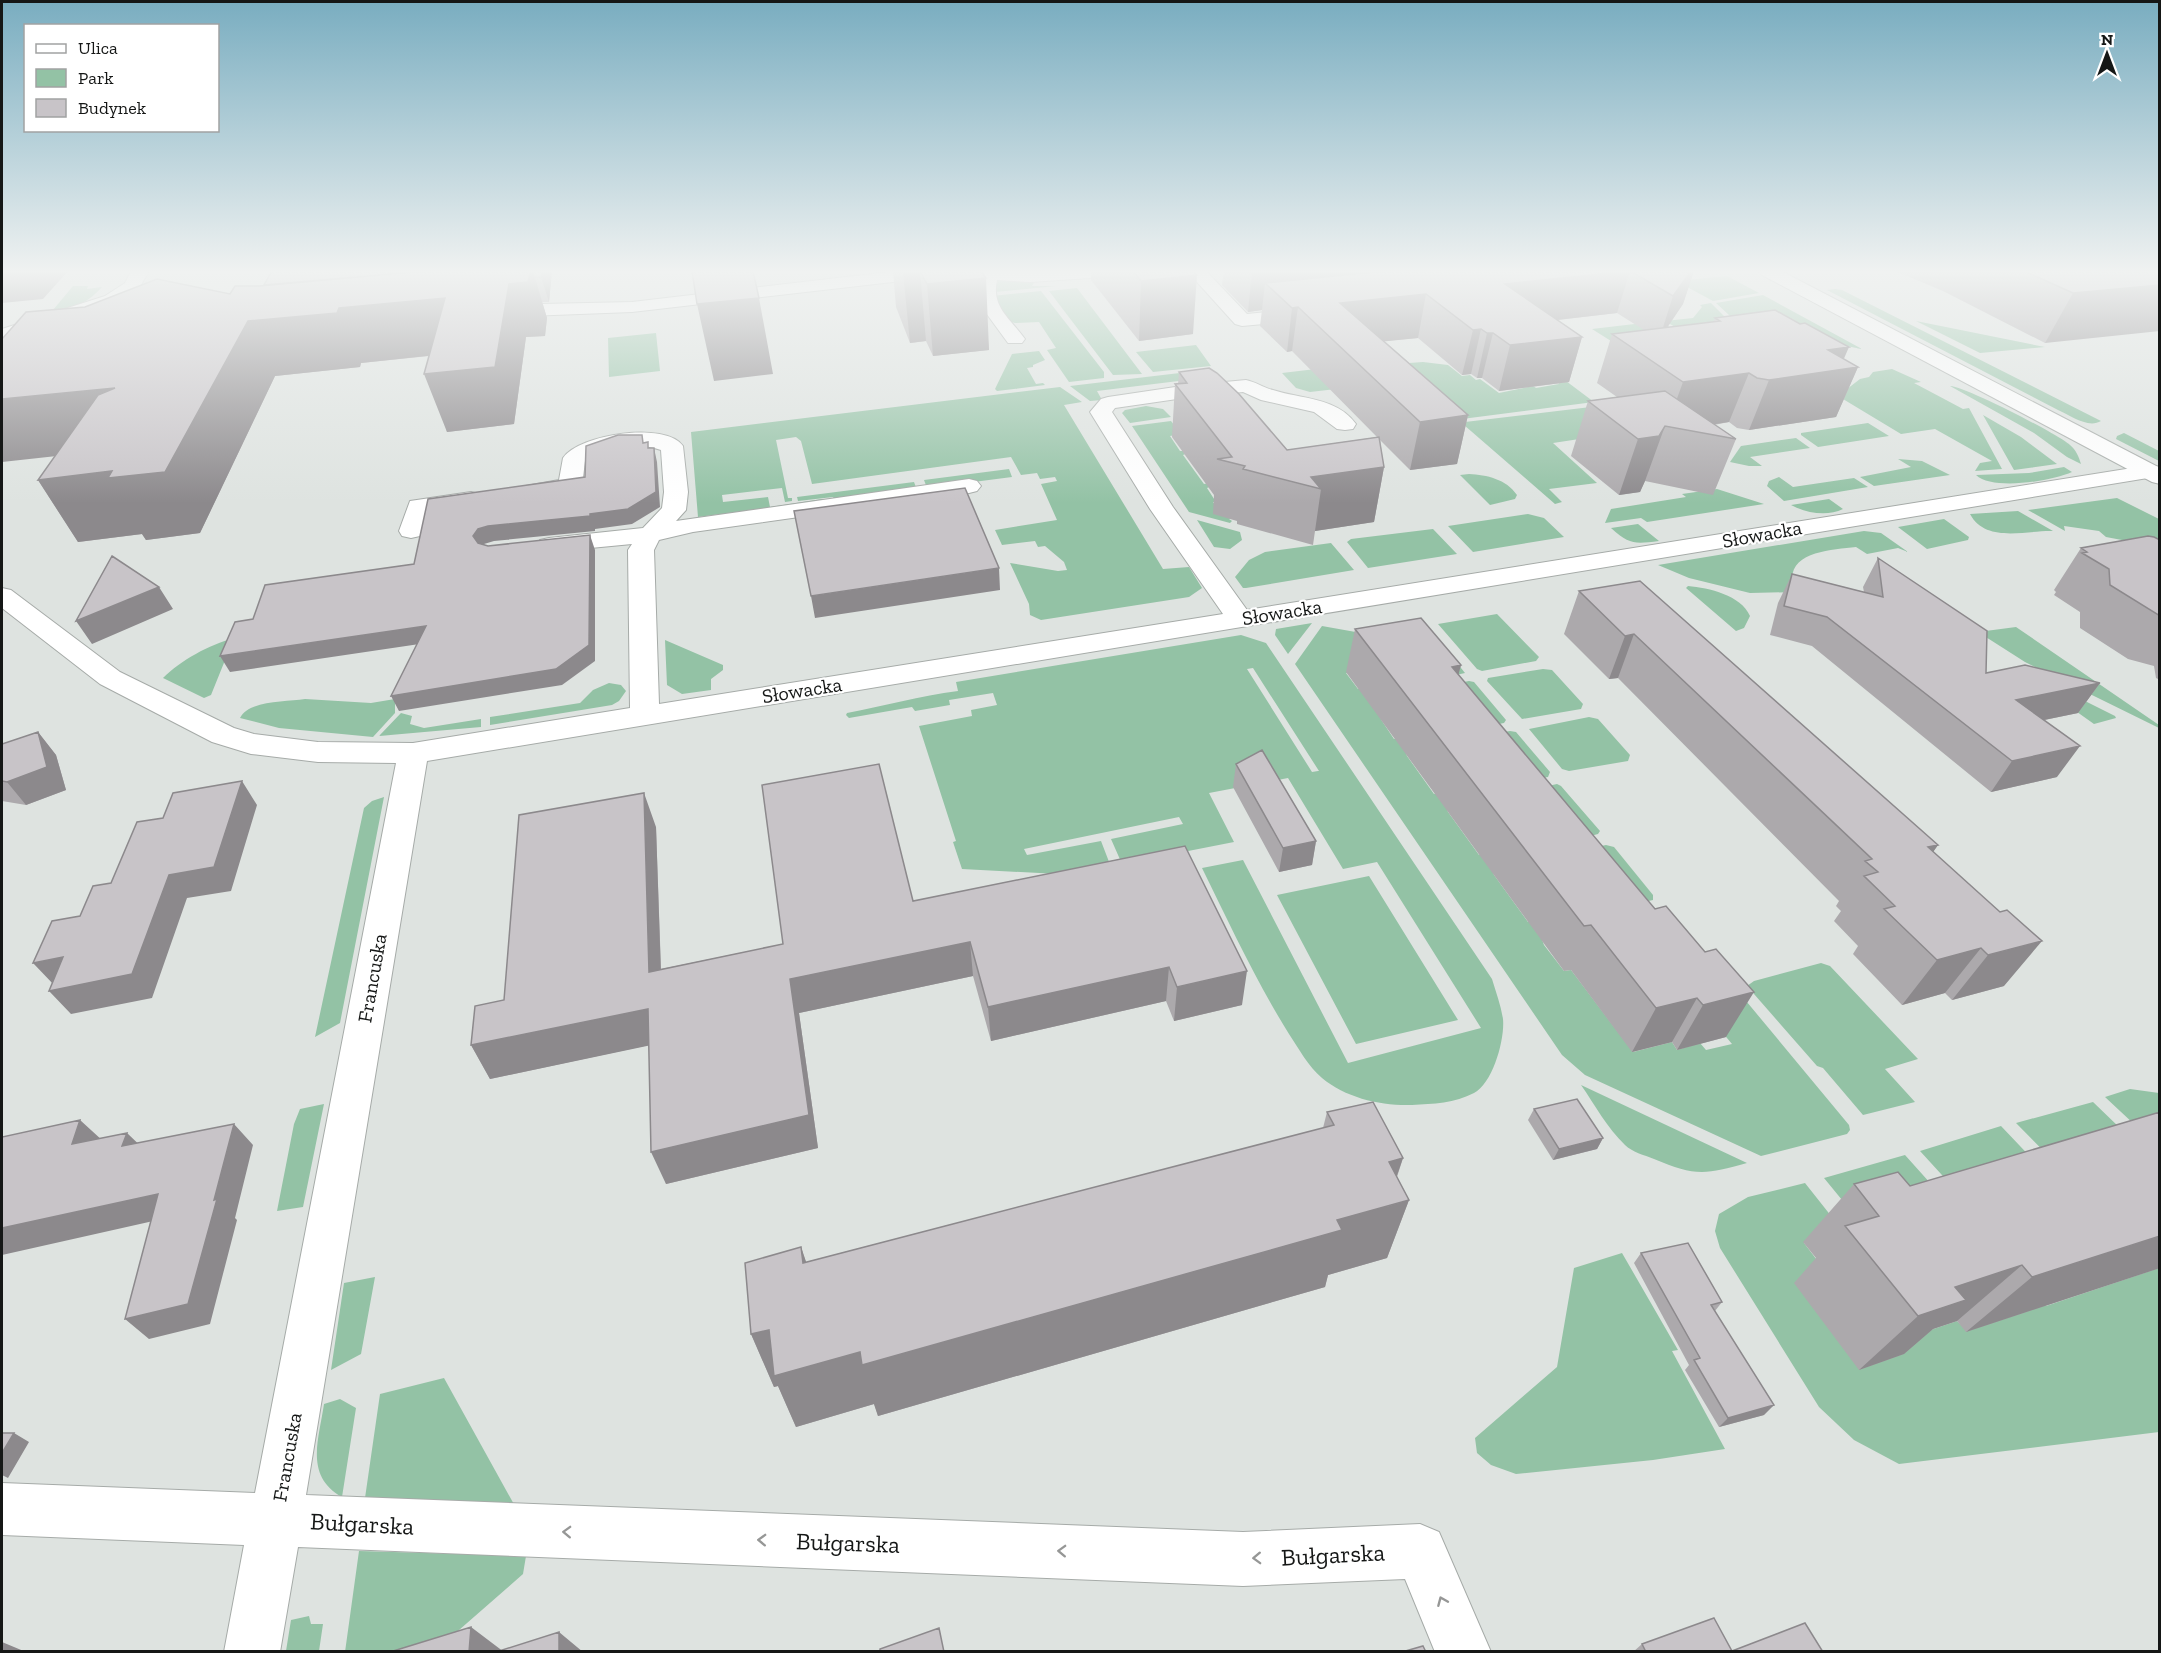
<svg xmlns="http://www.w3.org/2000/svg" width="2161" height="1653" font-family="'Zilla Slab',serif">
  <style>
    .green { fill: #93c2a5; fill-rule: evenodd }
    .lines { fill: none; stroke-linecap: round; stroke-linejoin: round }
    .minor-casing { stroke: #a6aba8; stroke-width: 2 }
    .tertiary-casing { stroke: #a6aba8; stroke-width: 2 }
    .minor { fill: #fff; fill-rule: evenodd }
    .tertiary { fill: #fff; fill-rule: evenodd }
    .wall { fill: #aca9ac }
    .shaded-wall { fill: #8c898c }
    .building { fill: #c8c4c8; stroke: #8c898c; stroke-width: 1.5 }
    .oneway { stroke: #969796 }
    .labels { text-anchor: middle; stroke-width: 4.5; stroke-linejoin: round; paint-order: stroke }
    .street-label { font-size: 20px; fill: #151716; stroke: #fff }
    .near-street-label { font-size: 24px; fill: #151716; stroke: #fff }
  </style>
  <rect width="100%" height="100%" fill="#dee3e0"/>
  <path class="green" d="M1727,276l32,17 -46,8 -37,-20z
    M1002,280l33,1 -3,5h24l-61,6 1,-10z
    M73,286h15l-1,3 15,-2c-12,14 -30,24 -49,23z
    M1077,288l65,86 -29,1 -64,-84z
    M1835,289l7,1 259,131c-13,8 -31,-6 -43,-11l-231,-120z
    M1041,291l63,81v6l-35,4 -22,-32 9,-2 -17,-26 -24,1 -10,-3 -13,-24z
    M1763,295l99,54 -120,-22 -26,-24z
    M1711,303l24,24 -50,6 -20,-12 28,-3 9,-11 -2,-2z
    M1660,321l19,12 -68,8 -19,-12z
    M1916,321l129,26 -65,6z
    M656,333l4,38 -51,6 -1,-39z
    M1196,345l15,21 -58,6 -17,-20z
    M1039,351l6,9 -12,5v2l-6,1 9,16 7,-1 2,2 -48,6 -2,-2 17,-35z
    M1375,362l5,22 -70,8 -14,-4 -14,-15z
    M1423,362l25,3 14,11 8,-1 6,5 4,-1 19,14 34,-7 3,2 23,-4 -13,-18 48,36 -132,17 -52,-50 -1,-6z
    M1892,369l29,13 -7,1 49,26 6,-1 33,61 -27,2 5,-8 12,-2 -57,-32 -34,5 -63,-38 22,-17 9,-2 4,-5z
    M1205,370l6,7 -114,14 5,9 -12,1 -20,-15z
    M1950,386c12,-1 108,48 120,59 6,5 9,12 11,19l-14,-7 -33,-24z
    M1060,387l22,15 -18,3 99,164 26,-2 13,21 -13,9 -148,23 -11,-5 -1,-11 -19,-41 48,8 9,-1 -3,-8 -19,-16 -7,1 -3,-6 -33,4 -7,-15 62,-10 -16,-36 16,-3 -2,-4 -15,2 -3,-6 -16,2 -10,-18 -199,27 -11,-43 -5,-4 -20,3 12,58h4v3l-7,1 -3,-14 -60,7 1,7 45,-5 2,10 52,-8 2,4 -98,13 -5,-2 -23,3 -7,-85z
    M1146,406l17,3 8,8 -41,6 -8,-10 3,-3z
    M1599,406l33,25 -79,12 44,40 -48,6 13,13 -7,2 -91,-79 1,-3z
    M1983,415l38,22 36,27 -43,6z
    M1171,421l10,13 -11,2 10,15h6l2,2 -5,2 21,29 5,-1 3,3 -5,2 9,14h-3l2,3 20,11 -6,3 3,2 -2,2 -41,-11 -57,-86z
    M1868,423l21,13 -71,11 -17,-12v-2z
    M2124,433l35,18v10l-43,-22 1,-3z
    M1796,438l14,10 -60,9 12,9h-13l-19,-4 11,-16z
    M1898,459l24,2 28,14 -76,11 -14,-9 51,-10z
    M2064,467l8,5c-20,9 -79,19 -96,3l53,-2z
    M1009,469l3,8 -85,11 -3,-8z
    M1469,474c18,1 37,5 48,21l-2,4 -25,6 -30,-30z
    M1779,477l14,10 61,-9 14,9 -84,14 -17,-15 2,-5z
    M914,482l3,8 -82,11 -2,-4 -35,4 -1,-4z
    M1717,489l47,15 -117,18 -6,-4 -36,5 6,-14 75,-12 -4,-3z
    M2117,498l42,21v28l-53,-10 -7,-6 -35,-5 1,5 -37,-21z
    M1829,499l14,10c-16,8 -37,4 -52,-4z
    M2018,511l35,20c-26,-1 -67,13 -83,-17z
    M1528,514l16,4 20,19 -91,15 -25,-26z
    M1944,519l25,18 -1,3 -41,9 -29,-22z
    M1197,520l43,12 2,8 -12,9 -16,-2z
    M1638,524l21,17c-24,3 -29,4 -48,-13z
    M1433,529l24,25 -89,14 -21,-26 4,-3z
    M1864,531l17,2 27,19 -10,-4 -31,6 -11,-7c-27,3 -76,5 -61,45l-45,1 -61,-15 -31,-13z
    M1331,543l23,27 -108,18h-3l-8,-11 14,-17 16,-8z
    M1688,586c21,2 53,9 62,30l-6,12 -8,3 -50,-43z
    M1497,614l42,43 -3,4 -54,10 -5,-2 -39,-45z
    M1312,623l-24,31 -13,-19 1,-6z
    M1322,626l123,22 20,25 -32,7 -87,-7 12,16 6,-1 18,33 12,18 7,-1 6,18 27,38 7,-2 7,20 31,43 7,-2 8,22 34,47 7,-2 9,25 20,26 7,-1 62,82 39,-10 5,8 23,-7 6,7 26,-6 -40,-48 40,-12 117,141 1,5 -3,4 -86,22 -176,-81 -23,-20 -267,-391z
    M2016,627l143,98v3l-134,-66 -47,-30z
    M1241,635l25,8 226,336c4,13 9,27 11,40 2,20 -10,64 -29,74 -19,10 -41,11 -62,12 -31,1 -66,-7 -90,-27 -14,-12 -23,-29 -33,-44 -33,-53 -59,-109 -87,-166l41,-8 105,203 133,-35 -104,-166 -34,7 -55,-91 -79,15 25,49 -112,22 -11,-25 72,-15 -4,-7 -155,32 3,6 74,-14 10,26 -34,8 -115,-6 -9,-27 3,-1 -37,-115 53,-10 -1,-6 26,-5 -4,-12 -44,7 1,5 -35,6 -3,-4 -63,11 -3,-3 1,-2c37,-7 73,-17 111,-22l-2,-9zM1253,668l66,103h-1l-6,1 -65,-103z
    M234,638l-23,57 -7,3 -41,-20c18,-18 46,-33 71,-40z
    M665,640l58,25v5l-12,9v11l-29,4 -15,-9z
    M1543,669l9,1 31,34 -2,5 -59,10 -35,-38 1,-3z
    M2035,676l80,40 1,2 -22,6 -65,-46z
    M1469,681l5,1 32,38 -2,3 -47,9 -25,-44z
    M609,683l12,2 5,6 -7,10 -7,4 -122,20v-8l90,-14 13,-13z
    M305,699l66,4 24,-4v14l-22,24 -94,-9 -39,-10c9,-18 46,-16 65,-19z
    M401,713l11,3 -2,8 14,4 57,-9v8l-102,9z
    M1589,717l9,2 32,36 -2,6 -59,10 -7,-2 -33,-40z
    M1510,731l6,1 34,40 -2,5 -48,9 -38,-47z
    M1557,784l4,2 39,45 -2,3 -50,13 -41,-52z
    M384,797l-44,226 -25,14 49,-229 8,-7z
    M1606,845l8,2 39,48v5l-54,12 -44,-56z
    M1369,876l89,144 -102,24 -79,-149z
    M1821,963l9,3 88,93 -33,10 30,33 -52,13 -40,-47 -6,-2 -70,-80 7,-5z
    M1581,1085l166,78c-42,12 -53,13 -93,-4 -10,-4 -22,-7 -29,-14 -18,-17 -30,-40 -44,-60z
    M2130,1089l29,4v43l-9,3 -45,-42z
    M2093,1102l55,53 -77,24 -55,-56z
    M324,1104l-21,103 -26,4 17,-87 6,-15z
    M2001,1126l54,57 -82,26 -53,-58z
    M1905,1155l52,58 -83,26 -50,-61z
    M1805,1183l38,48 -39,12 22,29 69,70 62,-21 10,10 54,-18 15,-18 10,11 113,-38v164l-260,32 -45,-24 -35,-33 -99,-159 -5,-17 4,-17 29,-17z
    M1622,1253l56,97 -6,1 53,98 -72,11 -137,14 -25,-9 -14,-12 -2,-15 82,-71 17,-99z
    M375,1277l-14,77 -30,16 13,-87z
    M444,1378l72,130 -151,-10 15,-104z
    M340,1399l16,9 -14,89c-38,-21 -23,-58 -18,-93z
    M359,1551l167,5 -3,18 -88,77 -90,1z
    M309,1616l2,8h12l-4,27h-33l5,-31z"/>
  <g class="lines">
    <defs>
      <path id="minor" d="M131,271h18l-11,19 -21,14 -115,37v-12l103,-33 20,-13z
        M898,271h231l-3,4 -6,1 -90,6 -33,-2c-6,27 13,38 28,59l-3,4h-14l-30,-41 -2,-9 4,-14 -35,-3 -313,36 -131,5 -6,-2 -3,-4 3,-4 6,-2 131,-3z
        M1187,271h19l41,43 58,-6 7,2 2,4 -2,4 -7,2 -63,6 -7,-2z
        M1246,380c10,2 18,8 27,10 27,9 64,7 83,34l-3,5 -8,1 -8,-1 -23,-17 -53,-12 -18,-8 -59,6 -69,10 -3,4 61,95 74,103 904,-145 8,2 1,9 -1733,285 -121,734 937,37 177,-8 19,8 52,120h-56l-30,-73 -162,7 -945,-39 -18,105h-56l20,-107 -242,-10v-52l253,10 141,-730 -78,-1 -67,-8 -39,-12 -112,-58 -98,-76v-20l9,2 109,82 114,56 20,6 64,8 95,1 217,-35 -2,-158 4,-6 -83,8 -9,-2 -3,-5 3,-5 9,-2 94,-10 19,-20 2,-16 -3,-42c-26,-9 -54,-3 -76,11l-3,25 -4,5 -44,7 -8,-2 -4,-5 4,-5 33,-6 4,-22c16,-24 103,-37 120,-12l5,46 -2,18 -10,11 293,-42 8,2 4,5 -4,5 -8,2 -276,39 -34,8 -5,10 5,154 564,-90 -73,-105 -60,-97 11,-13 7,-2 74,-11z
        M471,492l8,2 4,5 -4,5 -51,8 -8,24 -9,2 -9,-2 -3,-5 11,-30z"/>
      <path id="tertiary" d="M1759,271h22l379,197v16l-8,-2 -390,-207z"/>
    </defs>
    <use href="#minor" class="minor-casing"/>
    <use href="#tertiary" class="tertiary-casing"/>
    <use href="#minor" class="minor"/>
    <use href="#tertiary" class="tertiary"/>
  </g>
  <path class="wall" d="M552,271l-3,31h-7l5,16 -2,18 -19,1 -12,87 -67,8 -18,-76 -68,7 -1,4 -85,9 -75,157 -54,7 -4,-6 -64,8 -40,-62 192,-186 29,-8z
    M893,271h88l8,79 -56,6 -7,-15 -16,2 -14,-36z
    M1091,271h102v63l-54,7 -48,-61z
    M1224,271h470l-11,33 -16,23 46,-5 2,-4 129,41 14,8 -22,50 -87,13 -12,-2 -8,-6 -15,3 22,14 -23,56 -68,-14 -5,11 -21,3 -48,-39 17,-55 29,-4 -20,-14 15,-49 32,-4 -27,-17 -59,7 24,17 -13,45 -70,9 -17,-13h-5l-6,-4 -9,1 -44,-37 -34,3 84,74 -11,49 -47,6 -30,-30 4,27 -10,55 -59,9 -2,14 -76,-21v-3l-24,-7 1,-19 -42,-58 3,-53h3l1,-12 108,78 90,-13 -85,-86 -5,1 -27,-26 2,-16 -14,2 -26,-27z
    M1895,271h265l-115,72 -102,-52z
    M2160,540v140l-4,-2 -2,-12 -26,-7 -48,-31v-16l-26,-17 2,-3 -2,-2 27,-42z
    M1878,558l108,115 114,10 -22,30 -34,7 13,57 -66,15 -179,-146 -42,-11 8,-32 14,-29 72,18 -1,-5z
    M1579,591l359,254 -5,7 67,60 4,74 -52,14 -7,-7 -43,12 -49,-51 5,-8 -24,-25 7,-10 -5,-5 3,-5 -221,-223 -9,1 -45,-45z
    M1355,629l106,36 -3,10 268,362 -49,13 -5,-8 -40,10 -61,-82 -7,1 -218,-299z
    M38,732l18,23 10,35 -40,15 -24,-4v-57z
    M1236,764l80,77 -4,24 -33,7 -46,-85z
    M656,827l5,142 122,-25 130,-43 272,-55 57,159 -68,16 -8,-20 -175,40 -18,-65 -174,37 19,135 -152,36 -17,-139 -159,34 -19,-34 33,-45z
    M1534,1109l69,29 -6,11 -44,11 -25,-40z
    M1327,1112l76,46 -6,19 12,23 -22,58 -59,17 -3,12 -447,129 -4,-12 -78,23 -18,-41 -4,1 -23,-53 50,-87 5,15 143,-37 374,-97z
    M1854,1184l56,2 250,82 -194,64 -9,-11 -24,8 -29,25 -45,16 -65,-87 22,-25 -13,-16z
    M1641,1253l81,49 -7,9 49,104 -45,12 -34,-57 4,-5 -55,-102z
    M1642,1644l90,7 91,1h-190z"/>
  <path class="shaded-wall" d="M2,271h66l-25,28 -41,4z
    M530,271h3l14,47 -2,18 -19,1 -12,87 -67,8 -23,-58 85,-90z
    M542,271h10l-3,31 -8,-25z
    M912,271h8l6,70 -16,2 -7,-71z
    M1252,271h378l-13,42 -122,14 10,-42 -240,-2 -3,27 -14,2z
    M1691,271h3l-11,33 -24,36 14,-44z
    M1197,275l-4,59 -54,7 2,-60z
    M986,278l3,72 -56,6 -6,-72z
    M470,279l-6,73 -103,11 -1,4 -85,9 -75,157 -54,7 -4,-6 -64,8 -40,-62 210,-159z
    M2160,285v46l-115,12 28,-50z
    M1426,294l-8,44 -79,8 1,-43z
    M759,298l14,76 -59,7 -17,-77z
    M1298,307l-6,44 -5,1 5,-44z
    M1481,329l-10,45 -9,1 11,-45z
    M1487,333h6l-11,45h-5z
    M1582,337l-13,45 -70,9 11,-46z
    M1849,347l-10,23 19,-3 -22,50 -87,13 20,-50 59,-30z
    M1749,373l-20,49 -46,7 -16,-3 16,-44z
    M115,388l33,58 -146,16v-63z
    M1468,415l-11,49 -47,6 10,-48z
    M1665,426l-20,55 -5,11 -21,3 19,-56z
    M654,448l3,14 3,45 -28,17 -37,5v2l-101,10 -10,3 -5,7 -6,-15 5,-7 10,-3 102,-12z
    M1384,467l-10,55 -59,9 6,-42 -10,-12z
    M590,535l5,15v111l-33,24 -163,26 -8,-15z
    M999,568l1,22 -185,28 -4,-22z
    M159,587l14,22 -81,35 -16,-23z
    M426,626l7,16 -203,30 -10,-16z
    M1634,634l-16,44 -9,1 16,-43z
    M1461,665l-12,44 3,-42z
    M2100,683l-22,30 -82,17 20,-30z
    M38,732l18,23 10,35 -40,15 -19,-23z
    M2080,746l-23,31 -66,15 21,-31z
    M242,781l15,24 -26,86 -44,7 -35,100 -81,16 -22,-23 120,-116z
    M644,793l12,34 6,178 -13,-33z
    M1316,841l-4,24 -33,7 4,-24z
    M1938,845l-32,45 22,-43z
    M2042,941l-38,45 -52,14 36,-45z
    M970,942l3,34 -174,37 19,135 -152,36 -15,-32 139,-173z
    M1981,948l-36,45 -43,12 35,-45z
    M63,957l-8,29 -22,-23z
    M1169,967l-3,34 -175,40 -3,-34z
    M1247,971l-5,34 -68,16 3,-34z
    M1754,992l-28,45 -49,13 26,-45z
    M1697,998l-25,44 -40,10 24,-44z
    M648,1009l13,34 -171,36 -19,-34z
    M80,1120l23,21 -31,3z
    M234,1124l19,21 -18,73 2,2 -27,104 -61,15 -24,-20 89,-119z
    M127,1133l22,21 -27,-8z
    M1603,1138l-6,11 -44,11 6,-11z
    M1403,1158l-17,49 23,-7 -22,58 -59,17 -3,12 -447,129 -4,-12 -78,23 -18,-41 -4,1 -23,-53 18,-4 568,-110 52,-58z
    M158,1194l22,21 -178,40v-27z
    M2160,1236v32l-194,64 66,-55z
    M801,1247l19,56 -17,-40z
    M2022,1265l-65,56 -24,8 -29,25 -45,16 59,-54 37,-29z
    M1774,1405l-10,10 -45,12 9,-9z
    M14,1433l15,9 -21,36 -6,-3v-22z
    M471,1627l33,25h-35z
    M559,1632l24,20h-24z
    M2,1642l24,10h-24z"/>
  <path class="building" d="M272,271h153l-161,14z
    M425,271h105l-2,11 -19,2 -14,83 -71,7 21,-76 -106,10 -2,5 -89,8 -83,151 -57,6 4,-7 -74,9 60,-85 17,-7 -113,11v-60l24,-27 59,-5 72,-28 73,15 5,-8h24z
    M533,271h9l-1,6h-7z
    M692,271h61l6,27 -62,6z
    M920,271h61l5,7 -59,6z
    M1133,271h60l4,4 -56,6z
    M1386,271h241l-122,13 77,53 -72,8 -17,-12h-6l-6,-4 -8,1 -47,-36 -86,9 128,112 -48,7 -122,-115 -6,1 -27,-25z
    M1630,271h61l-18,25z
    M2024,271h136v14l-87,8z
    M1775,310l25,14 5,-1 44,24 -21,3 30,17 -89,13 -12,-2 -8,-5 -66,9 -71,-48 108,-13 -5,-3z
    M1209,368l8,5 22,21 48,56 92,-13 5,30 -73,10 10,12 -78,-20 2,-3 -28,-7 15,-2 -57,-73 12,-1 -8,-11z
    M1665,391l71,48 -71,-13 -6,10 -21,3 -50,-38z
    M618,435h24l1,8 5,-1v6h6l2,44 -28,17 -38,5v2l-102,10 -10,3 -5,7 5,7 10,3 102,-11 -1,110 -33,24 -165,27 35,-70 -206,30 15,-34 18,-3 12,-34 149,-21 14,-65 157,-22 1,-31z
    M965,488l34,80 -188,28 -17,-85z
    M2148,536l6,1 6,3v76l-50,-31 -1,-16 -27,-16 5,-1 -6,-4z
    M112,556l47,31 -83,34z
    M1878,558l109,73 -1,42 39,-8 75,18 -84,17 64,46 -68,15 -185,-144 -43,-11 8,-32 91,23z
    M1640,581l298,264 -10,2 72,65 7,-2 35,31 -54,14 -7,-7 -44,12 -53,-51 11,-3 -31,-30 14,-4 -13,-11 7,-2 -238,-225 -9,2 -46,-45z
    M1421,618l40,47 -9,2 203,242 11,-3 39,46 11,-3 38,43 -51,13 -6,-7 -41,10 -65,-83 -7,1 -229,-297z
    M38,732l9,35 -40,15 -5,-1v-37z
    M1262,750l54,91 -33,7 -47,-84z
    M879,764l34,137 272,-55 62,125 -70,16 -8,-20 -181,40 -18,-65 -180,37 19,136 -158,37 -3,-143 -177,36 4,-39 29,-6 15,-185 125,-22 5,179 134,-28 -21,-159z
    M242,781l-28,86 -45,8 -37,99 -83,17 14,-34 -30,6 19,-42 28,-5 13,-30 18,-3 26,-61 26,-4 10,-25z
    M1577,1099l26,39 -44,11 -25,-40z
    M1373,1102l30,56 -14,4 20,38 -72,20 5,10 -480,135 -2,-13 -86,24 -5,-46 -18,4 -6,-71 56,-16 2,16 146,-38 385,-100 -7,-13z
    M2160,1112v124l-128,41 -10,-12 -67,22 11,13 -48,16 -73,-90 34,-10 -25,-32 44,-12 12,14z
    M80,1120l-8,24 55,-11 -5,13 112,-22 -20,76 3,-1 -29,105 -63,15 33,-125 -156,34v-91z
    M1688,1243l34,59 -11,3 63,100 -46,13 -34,-58 6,-2 -59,-105z
    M2,1433h12l-12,20z
    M1714,1618l18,33 73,-28 18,29h-177l-4,-8z
    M471,1627l-2,25h-79z
    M939,1628l5,24h-64v-3z
    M559,1632v20h-63z
    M1423,1646l3,6h-24z"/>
  <defs><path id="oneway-chevron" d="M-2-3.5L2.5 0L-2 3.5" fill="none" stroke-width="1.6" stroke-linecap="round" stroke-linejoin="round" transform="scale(1.5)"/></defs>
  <g class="oneway">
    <use href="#oneway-chevron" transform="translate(567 1532) rotate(-178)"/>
    <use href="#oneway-chevron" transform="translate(762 1540) rotate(-178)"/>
    <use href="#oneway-chevron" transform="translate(1062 1551) rotate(-178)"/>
    <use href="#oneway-chevron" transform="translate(1257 1558) rotate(178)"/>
    <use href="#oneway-chevron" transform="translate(1442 1601) rotate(-113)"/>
  </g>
  <linearGradient id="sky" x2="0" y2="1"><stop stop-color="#79adc0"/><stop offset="0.54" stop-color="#f0f2f1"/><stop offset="1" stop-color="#f0f2f1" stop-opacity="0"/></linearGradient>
  <rect width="2161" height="503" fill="url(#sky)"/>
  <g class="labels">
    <g class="street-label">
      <text transform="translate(1762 534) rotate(-10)" y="7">Słowacka</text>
      <text transform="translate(1282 612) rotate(-9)" y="7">Słowacka</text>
      <text transform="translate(802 690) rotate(-9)" y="7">Słowacka</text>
      <text transform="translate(372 978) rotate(-80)" y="7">Francuska</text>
      <text transform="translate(287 1457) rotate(-80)" y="7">Francuska</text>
    </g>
    <g class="near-street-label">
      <text transform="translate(362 1524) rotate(3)" y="8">Bułgarska</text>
      <text transform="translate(848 1543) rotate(2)" y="8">Bułgarska</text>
      <text transform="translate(1333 1555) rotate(-3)" y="8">Bułgarska</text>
    </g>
  </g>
  <rect width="2161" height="1653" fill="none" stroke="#151716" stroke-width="6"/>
  <rect x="24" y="24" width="195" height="108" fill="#ffffff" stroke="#a1a2a2" stroke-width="1.5"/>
  <rect x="36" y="44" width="30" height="9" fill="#ffffff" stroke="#a1a2a2" stroke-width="1.5"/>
  <text x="78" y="54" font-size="18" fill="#151716">Ulica</text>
  <rect x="36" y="69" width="30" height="18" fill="#93c2a5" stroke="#a1a2a2" stroke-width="1.5"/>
  <text x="78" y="84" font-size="18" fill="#151716">Park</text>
  <rect x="36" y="99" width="30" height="18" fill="#c8c4c8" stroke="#a1a2a2" stroke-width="1.5"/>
  <text x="78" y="114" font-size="18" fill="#151716">Budynek</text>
  <g transform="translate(2107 54)" stroke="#ffffff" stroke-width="4.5" paint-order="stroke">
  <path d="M0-4.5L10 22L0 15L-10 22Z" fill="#151716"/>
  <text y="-9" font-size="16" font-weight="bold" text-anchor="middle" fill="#151716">N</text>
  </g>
</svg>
